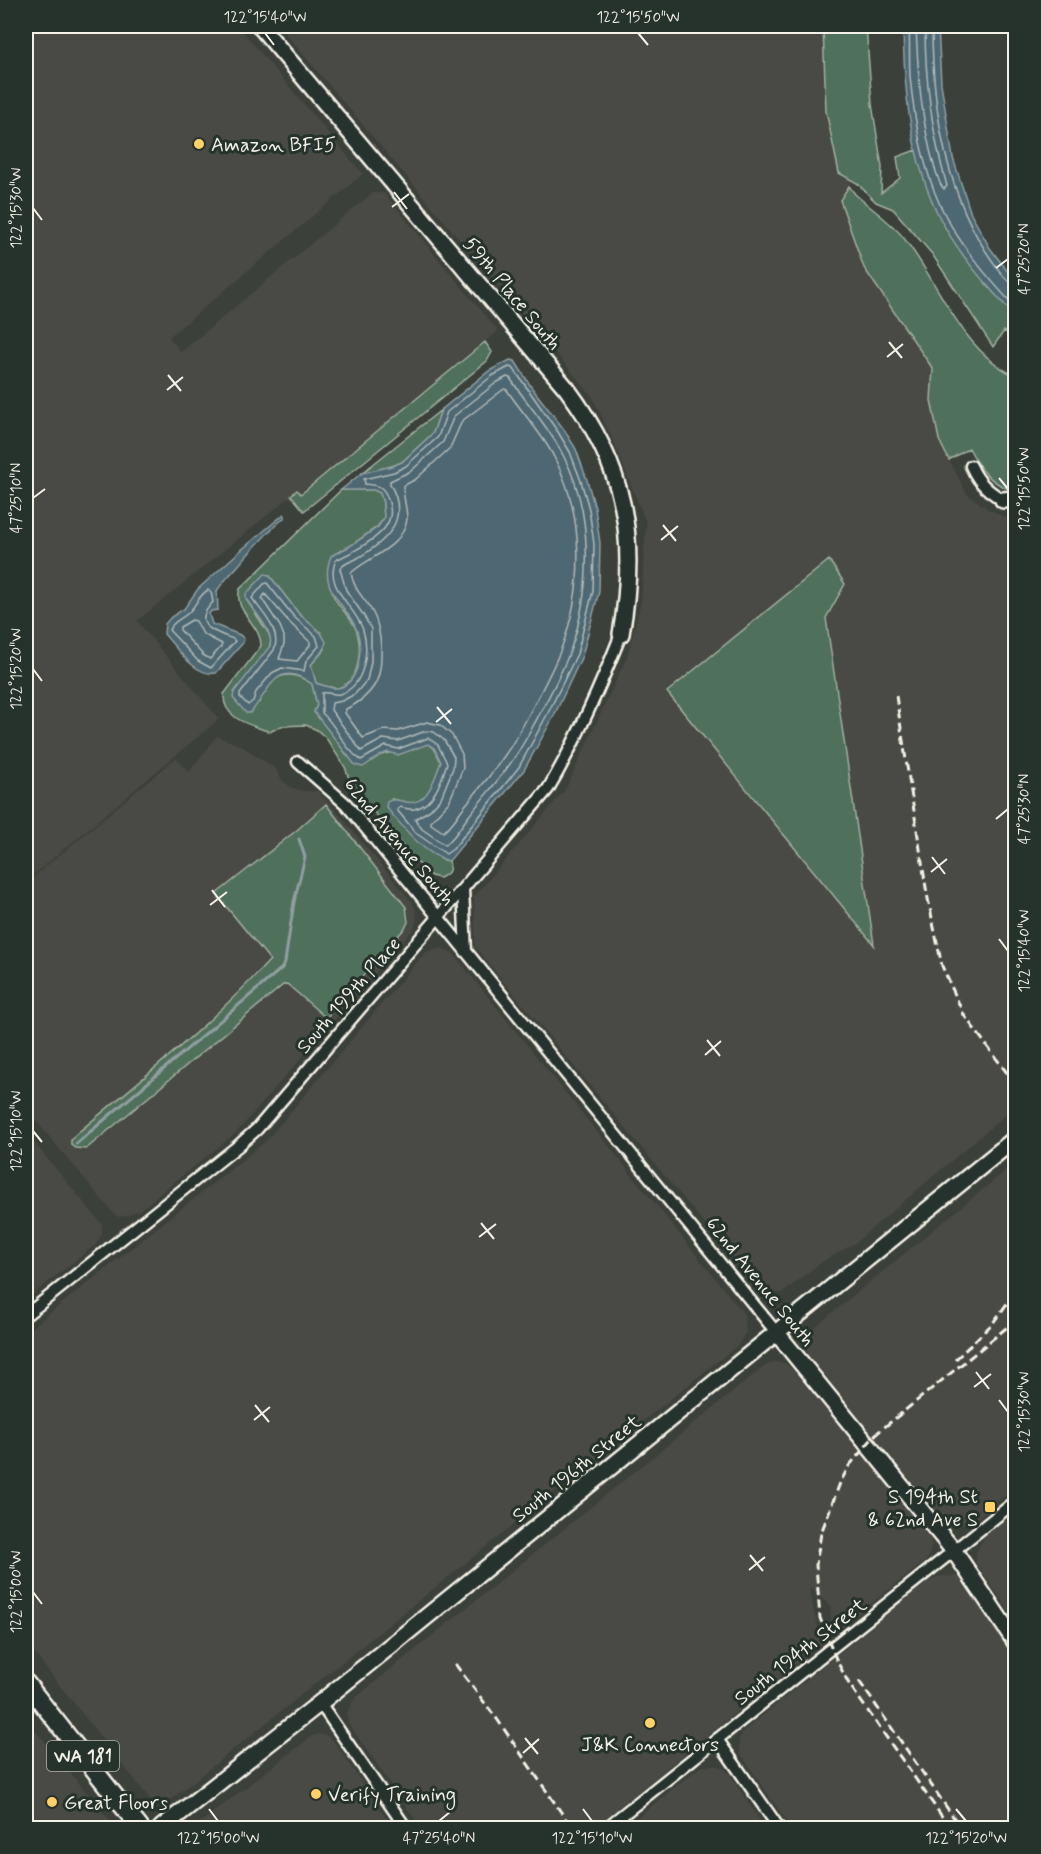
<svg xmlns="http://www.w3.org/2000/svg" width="1041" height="1854" font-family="Mynerve,sans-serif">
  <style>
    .built { fill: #4a4a44; fill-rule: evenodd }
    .green { fill: #4f705a; stroke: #a2b0a1; stroke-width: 1.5 }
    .water { fill: #4e6873; stroke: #909fa2; stroke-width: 1.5 }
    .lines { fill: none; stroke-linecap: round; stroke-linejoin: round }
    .shore { stroke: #b2bab9; stroke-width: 1.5 }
    .stream { stroke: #909fa2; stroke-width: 3 }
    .street-casing { stroke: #f4f1e8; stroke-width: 15 }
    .secondary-casing { stroke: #f4f1e8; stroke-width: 20 }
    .primary-casing { stroke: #f4f1e8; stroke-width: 21 }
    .street { stroke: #26332d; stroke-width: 10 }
    .secondary { stroke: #26332d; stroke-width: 15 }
    .primary { stroke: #26332d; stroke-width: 16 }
    .rail { stroke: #f4f1e8; stroke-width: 3; stroke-dasharray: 9 4.5; stroke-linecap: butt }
    .ticks { fill: none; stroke: #f4f1e8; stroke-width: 2 }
    .poi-dot { fill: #ffd166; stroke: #26332d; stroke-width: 2 }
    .labels { text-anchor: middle; stroke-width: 6; stroke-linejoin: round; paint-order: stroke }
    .shield { fill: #26332d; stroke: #b6b8b0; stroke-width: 1.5 }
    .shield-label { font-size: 18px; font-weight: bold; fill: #f4f1e8 }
    .poi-label { font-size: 20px; fill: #f4f1e8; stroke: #26332d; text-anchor: start }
    .street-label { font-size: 20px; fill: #f4f1e8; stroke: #26332d }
    .neatline { fill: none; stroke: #f4f1e8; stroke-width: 2 }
    .ticks-label { font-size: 15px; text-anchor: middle; fill: #f4f1e8 }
  </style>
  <rect width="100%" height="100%" fill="#3b403a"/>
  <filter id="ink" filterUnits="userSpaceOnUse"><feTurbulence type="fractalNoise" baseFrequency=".0167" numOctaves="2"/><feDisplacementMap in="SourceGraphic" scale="12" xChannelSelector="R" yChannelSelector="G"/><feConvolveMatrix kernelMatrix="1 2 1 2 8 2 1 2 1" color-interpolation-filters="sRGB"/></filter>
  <g filter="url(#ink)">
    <path class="built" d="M26,26h212l125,148 -194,163 12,15 191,-159h12l114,138 -198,163 -3,-3 -160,130 82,98 -193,162z
      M279,26h546l26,157 -11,17 24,68 69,101 -2,31 8,40 28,54 21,15 27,13 1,582 -6,7 -155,132 -35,20 -37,30h-9l-17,-6 -282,-340 -1,-50 91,-107 62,-133 14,-55 5,-79 -31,-78 -23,-49zM845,584l-19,34 47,326 -205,-252z
      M217,736l25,10 34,23 6,11 10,8 12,3h13l15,15 81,97 3,8 1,9 -3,9 -178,204 -99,79 -1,-1 -7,4 -10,2 -4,-2 -89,-106v-226l150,-125 13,14z
      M441,948l12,5 291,361 2,18 -8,13 -569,456 -6,3 -10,-1 -127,-160v-311l240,-191 155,-184 5,-5z
      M26,1133l76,91v11l-7,10 -69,55z
      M1015,1163v325l-36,29 -12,7h-18l-6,-4 -134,-164 -6,-15 7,-10z
      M774,1362l11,1 7,6 135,162 5,14 -5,15 -93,73 -4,-20 1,-6 -21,-20 4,26 9,29 -230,186h-172l-73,-105 -1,-10 7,-14 411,-333z
      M1015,1511v109l-39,-57v-11l9,-16z
      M949,1575l10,2 56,82v169h-224l-51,-75 -1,-14 6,-9 180,-147 13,-6z
      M26,1719l85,103 4,6h-89z
      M318,1734l7,1 8,5 60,88h-200l119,-92z
      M713,1765l7,1 8,6 37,56h-141l71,-57 7,-4z"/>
    <path class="green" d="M823,26h43l6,78 10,63 -1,26 19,-15 -3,-21 19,-7c6,19 10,39 19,57 19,41 50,77 80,109v22l-11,-7 -11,16 -61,-93 -39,-45 -17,-7 -19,-19 -18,-10 -13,-62z
      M849,186l6,8c15,14 35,27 48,43 37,46 56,112 112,139v115c-24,-6 -35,-22 -46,-43l-20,12 -10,-20 -8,-40 2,-31 -69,-101 -24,-68z
      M485,342l7,10 -5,9 -183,150 -13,-16 6,-5 4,4z
      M441,410l-8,23 -31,29 -10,4 -30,7z
      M341,490h33l6,3 3,10 1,15 -6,8 -28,20 -19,10c1,10 -1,33 3,41 6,13 19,21 23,35 5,17 3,51 -19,56 -6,1 -16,-3 -22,-5l-5,-18 14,-16 -4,-16 -22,-19 -30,-39 -23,24 23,35 2,6 -12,63c9,-28 29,-36 53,-19l5,21 -3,7 18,21 16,24 33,-2 47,-11 6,4 7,14c-5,14 -12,42 -30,41 -6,0 -13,-3 -19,-4l49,60 8,2c2,9 0,13 -9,17l-9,-2 -19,-19 -61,-72 -6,-18 -19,-29 -9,-8 -11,-5 -25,1 -11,6c-19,-7 -48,-13 -46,-38l37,-48c1,-21 -29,-35 -21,-57z
      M829,560l16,24 -19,34 48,327 -207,-253z
      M326,804l80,103 2,15 -3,6 -79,90 -39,-34 -4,1 -197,164 -11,-1 -4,-3v-5l4,-5c67,-56 135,-110 195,-175l-54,-66 81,-64z"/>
    <path class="water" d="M903,26h35l3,57 12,75 18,56 19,34 25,33v35c-30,-32 -63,-69 -81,-110 -25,-57 -30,-120 -31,-180z
      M510,360l5,1 17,27 31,40 13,21 11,31 8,28 5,35 -1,49 -17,64 -28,60 -30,54 -75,91c-24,-5 -47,-35 -63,-54l1,-5c6,-4 11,-2 19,0 22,4 28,-23 35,-40l-7,-14 -6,-4 -30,11 -10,-3 -7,3 -18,12 -8,-2 -41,-53 3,-7 -5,-21c-37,-27 -42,8 -62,29h-4l-13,-15 1,-6 36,-46c4,-15 -16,-35 -24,-47v-5l19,-20 4,1 30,39 22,19 5,9c-2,11 -9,14 -15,23l5,18c6,2 16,6 22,5 22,-5 25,-40 19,-57 -10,-28 -40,-40 -26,-75l19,-10 28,-19 6,-9 -1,-15 -3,-10 -6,-3h-33l21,-17 30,-7 10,-4 31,-29 8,-23 48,-39z
      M284,514l1,3c-18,15 -31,30 -47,49 -7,8 -15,15 -21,25l1,19 -7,1 -2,3 3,10 28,11 4,4 -1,4 -27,30c-21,4 -40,-26 -52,-39l1,-10 6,-7 13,-8 14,-20 42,-38z"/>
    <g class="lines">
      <path class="shore" d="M909,26c1,16 0,33 1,50 4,43 12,89 30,129 18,38 47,72 76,103
        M916,26c2,49 5,95 19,143 3,7 4,16 9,20l3,-3c-15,-52 -22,-106 -22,-160
        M932,26c0,79 12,166 59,233 6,8 14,24 25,25
        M509,367l4,1 45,64 12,20 11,29 8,28 5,35 -1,47 -16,63 -29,59 -29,54 -66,82 -7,5 -29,-20 -20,-24 3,-3c4,1 10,3 14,2 20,-3 28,-30 33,-46l-9,-18 -10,-7 -30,11 -12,-3 -25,14c-17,-11 -24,-34 -39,-47v-20c6,-1 12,2 18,1 24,-7 30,-42 23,-64 -7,-23 -40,-43 -27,-70 15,-7 48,-23 53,-40 3,-6 1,-17 -2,-23 -4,-12 -11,-12 -22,-13l-1,-5 30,-7 12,-6 32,-29 9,-25 45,-36z
        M507,377l3,1c17,26 38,48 52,75 32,58 30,138 8,198 -11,30 -28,58 -43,86 -17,31 -38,53 -59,80 -7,9 -14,22 -23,28l-23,-16 -7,-10 15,-9 11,-12 12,-30 1,-11 -10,-17 -10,-8 -8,-1 -28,10 -15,-2 -22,12 -30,-41 1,-7 10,-2 13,-7 12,-14 4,-18v-33l-7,-13 -18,-26 -6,-21c4,-6 10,-7 16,-10 30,-17 55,-39 34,-75v-3l21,-10 32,-29 11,-26 42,-33z
        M504,389l3,1c15,23 35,43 47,67 31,58 30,132 7,192 -11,28 -27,55 -41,82 -17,30 -35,51 -57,77 -6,8 -12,19 -20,24l-12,-8v-3l18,-19 14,-34 -1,-14 -10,-19 -12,-10 -13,-3 -29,9 -15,-1 -20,8 -18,-25 1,-4c11,-5 21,-12 28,-23 11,-17 8,-56 -1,-73 -8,-15 -19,-22 -22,-40 17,-16 53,-26 56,-54 0,-11 -4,-22 -4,-33l13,-7 34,-31 12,-27z
        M267,583l27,34 22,19 3,10 -13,15 -2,10 -22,-3 -10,5 -16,19 -3,9 -5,4 -8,-8v-3l34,-44c8,-19 -12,-37 -22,-52l12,-14z
        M208,590l3,2 2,10c-22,23 -1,29 20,37l2,2 -24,27 -13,-7 -29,-31c5,-10 12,-10 19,-17 8,-7 10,-17 20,-23z
        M265,594l25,29 20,19v3l-13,16 -18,-2 5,-15v-8l-4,-10 -18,-27z
        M192,620l4,1 7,13 19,10 -1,3 -11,12 -7,-4 -23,-25v-3z"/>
      <path class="stream" d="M76,1144l206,-176 3,-6 9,-60 11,-45 -6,-18"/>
      <defs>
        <path id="street" d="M971,466c8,18 19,27 36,36
          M298,762l48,42 430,528
          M463,889l3,63
          M26,1315l212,-169 19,-17 291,-340c29,-49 52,-102 73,-155
          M320,1703l86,125
          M717,1739l62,89
          M606,1828l410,-327"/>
        <path id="secondary" d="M260,26l307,363c59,79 71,150 54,245
          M1003,500l13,-1
          M776,1332l178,219 62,92
          M161,1828l159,-125 696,-565"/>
        <path id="primary" d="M26,1683l114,145"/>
      </defs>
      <use href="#street" class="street-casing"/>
      <use href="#secondary" class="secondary-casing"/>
      <use href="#primary" class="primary-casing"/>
      <use href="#street" class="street"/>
      <use href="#secondary" class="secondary"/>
      <use href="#primary" class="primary"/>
      <path class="rail" d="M896,696l31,198 15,72 22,49 52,70
        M955,1360l38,-37 23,-32
        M455,1664l42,55 75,109
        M859,1681l102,147
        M950,1828l-101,-144 -13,-25 -16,-41 -4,-53 5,-32 19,-50 9,-17 27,-32 140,-114"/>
    </g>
  </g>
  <path class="ticks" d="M265,33l9,12M638,33l10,12M394,192l13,17M392,207l17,-13M33,208l9,12M996,268l12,-9M889,342l13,16M887,357l16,-13M168,375l13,16M167,390l16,-13M999,478l9,11M33,498l12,-9M663,525l13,16M661,540l17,-14M33,669l9,12M437,707l14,17M436,722l16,-13M996,819l12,-10M932,857l13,17M931,872l16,-13M212,890l13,17M210,905l17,-13M999,939l9,12M707,1040l13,16M705,1055l16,-14M33,1131l9,11M481,1223l13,16M479,1237l17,-13M976,1372l13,17M974,1387l17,-13M999,1400l9,12M255,1405l14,17M254,1420l16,-13M750,1555l13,16M749,1570l16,-13M33,1592l9,12M525,1738l13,16M523,1753l16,-14M209,1809l9,12M583,1809l9,12M956,1809l10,12M439,1821l11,-9"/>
  <g class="poi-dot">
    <circle cx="199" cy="144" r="6"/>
    <rect x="984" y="1501" width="12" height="12" rx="3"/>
    <circle cx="650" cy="1723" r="6"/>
    <circle cx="316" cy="1794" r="6"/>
    <circle cx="52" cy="1802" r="6"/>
  </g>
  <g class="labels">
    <rect class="shield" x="47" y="1741" width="72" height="30" rx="4.5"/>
    <g class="shield-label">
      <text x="83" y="1762">WA 181</text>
    </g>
    <g class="poi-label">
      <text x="211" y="151">Amazon BFI5</text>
      <text x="978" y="1503" text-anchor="end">S 194th St<tspan x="978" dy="23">&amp; 62nd Ave S</tspan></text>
      <text x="650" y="1751" text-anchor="middle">J&amp;K Connectors</text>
      <text x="328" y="1801">Verify Training</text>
      <text x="64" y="1809">Great Floors</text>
    </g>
    <g class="street-label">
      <text transform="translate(513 293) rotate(50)" y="7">59th Place South</text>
      <text transform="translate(400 841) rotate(50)" y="7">62nd Avenue South</text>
      <text transform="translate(348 995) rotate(-49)" y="7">South 199th Place</text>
      <text transform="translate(761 1281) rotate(51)" y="7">62nd Avenue South</text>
      <text transform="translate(576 1468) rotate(-39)" y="7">South 196th Street</text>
      <text transform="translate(800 1651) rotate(-38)" y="7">South 194th Street</text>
    </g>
  </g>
  <rect width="1041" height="1854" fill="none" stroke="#26332d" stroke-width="66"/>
  <rect x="33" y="33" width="975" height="1788" class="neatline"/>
  <g class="ticks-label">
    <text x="265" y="22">122°15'40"W</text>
    <text x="638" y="22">122°15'50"W</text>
    <text transform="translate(16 208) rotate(-90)" y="5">122°15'30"W</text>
    <text transform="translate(1024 259) rotate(-90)" y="5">47°25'20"N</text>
    <text transform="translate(1024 489) rotate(-90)" y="5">122°15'50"W</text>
    <text transform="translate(16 498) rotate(-90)" y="5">47°25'10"N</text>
    <text transform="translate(16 669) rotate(-90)" y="5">122°15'20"W</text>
    <text transform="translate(1024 809) rotate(-90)" y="5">47°25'30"N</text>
    <text transform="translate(1024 951) rotate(-90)" y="5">122°15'40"W</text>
    <text transform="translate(16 1131) rotate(-90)" y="5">122°15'10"W</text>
    <text transform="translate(1024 1412) rotate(-90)" y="5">122°15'30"W</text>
    <text transform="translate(16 1592) rotate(-90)" y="5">122°15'00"W</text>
    <text x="218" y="1843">122°15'00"W</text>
    <text x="439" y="1843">47°25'40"N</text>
    <text x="592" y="1843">122°15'10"W</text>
    <text x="966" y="1843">122°15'20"W</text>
  </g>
</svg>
